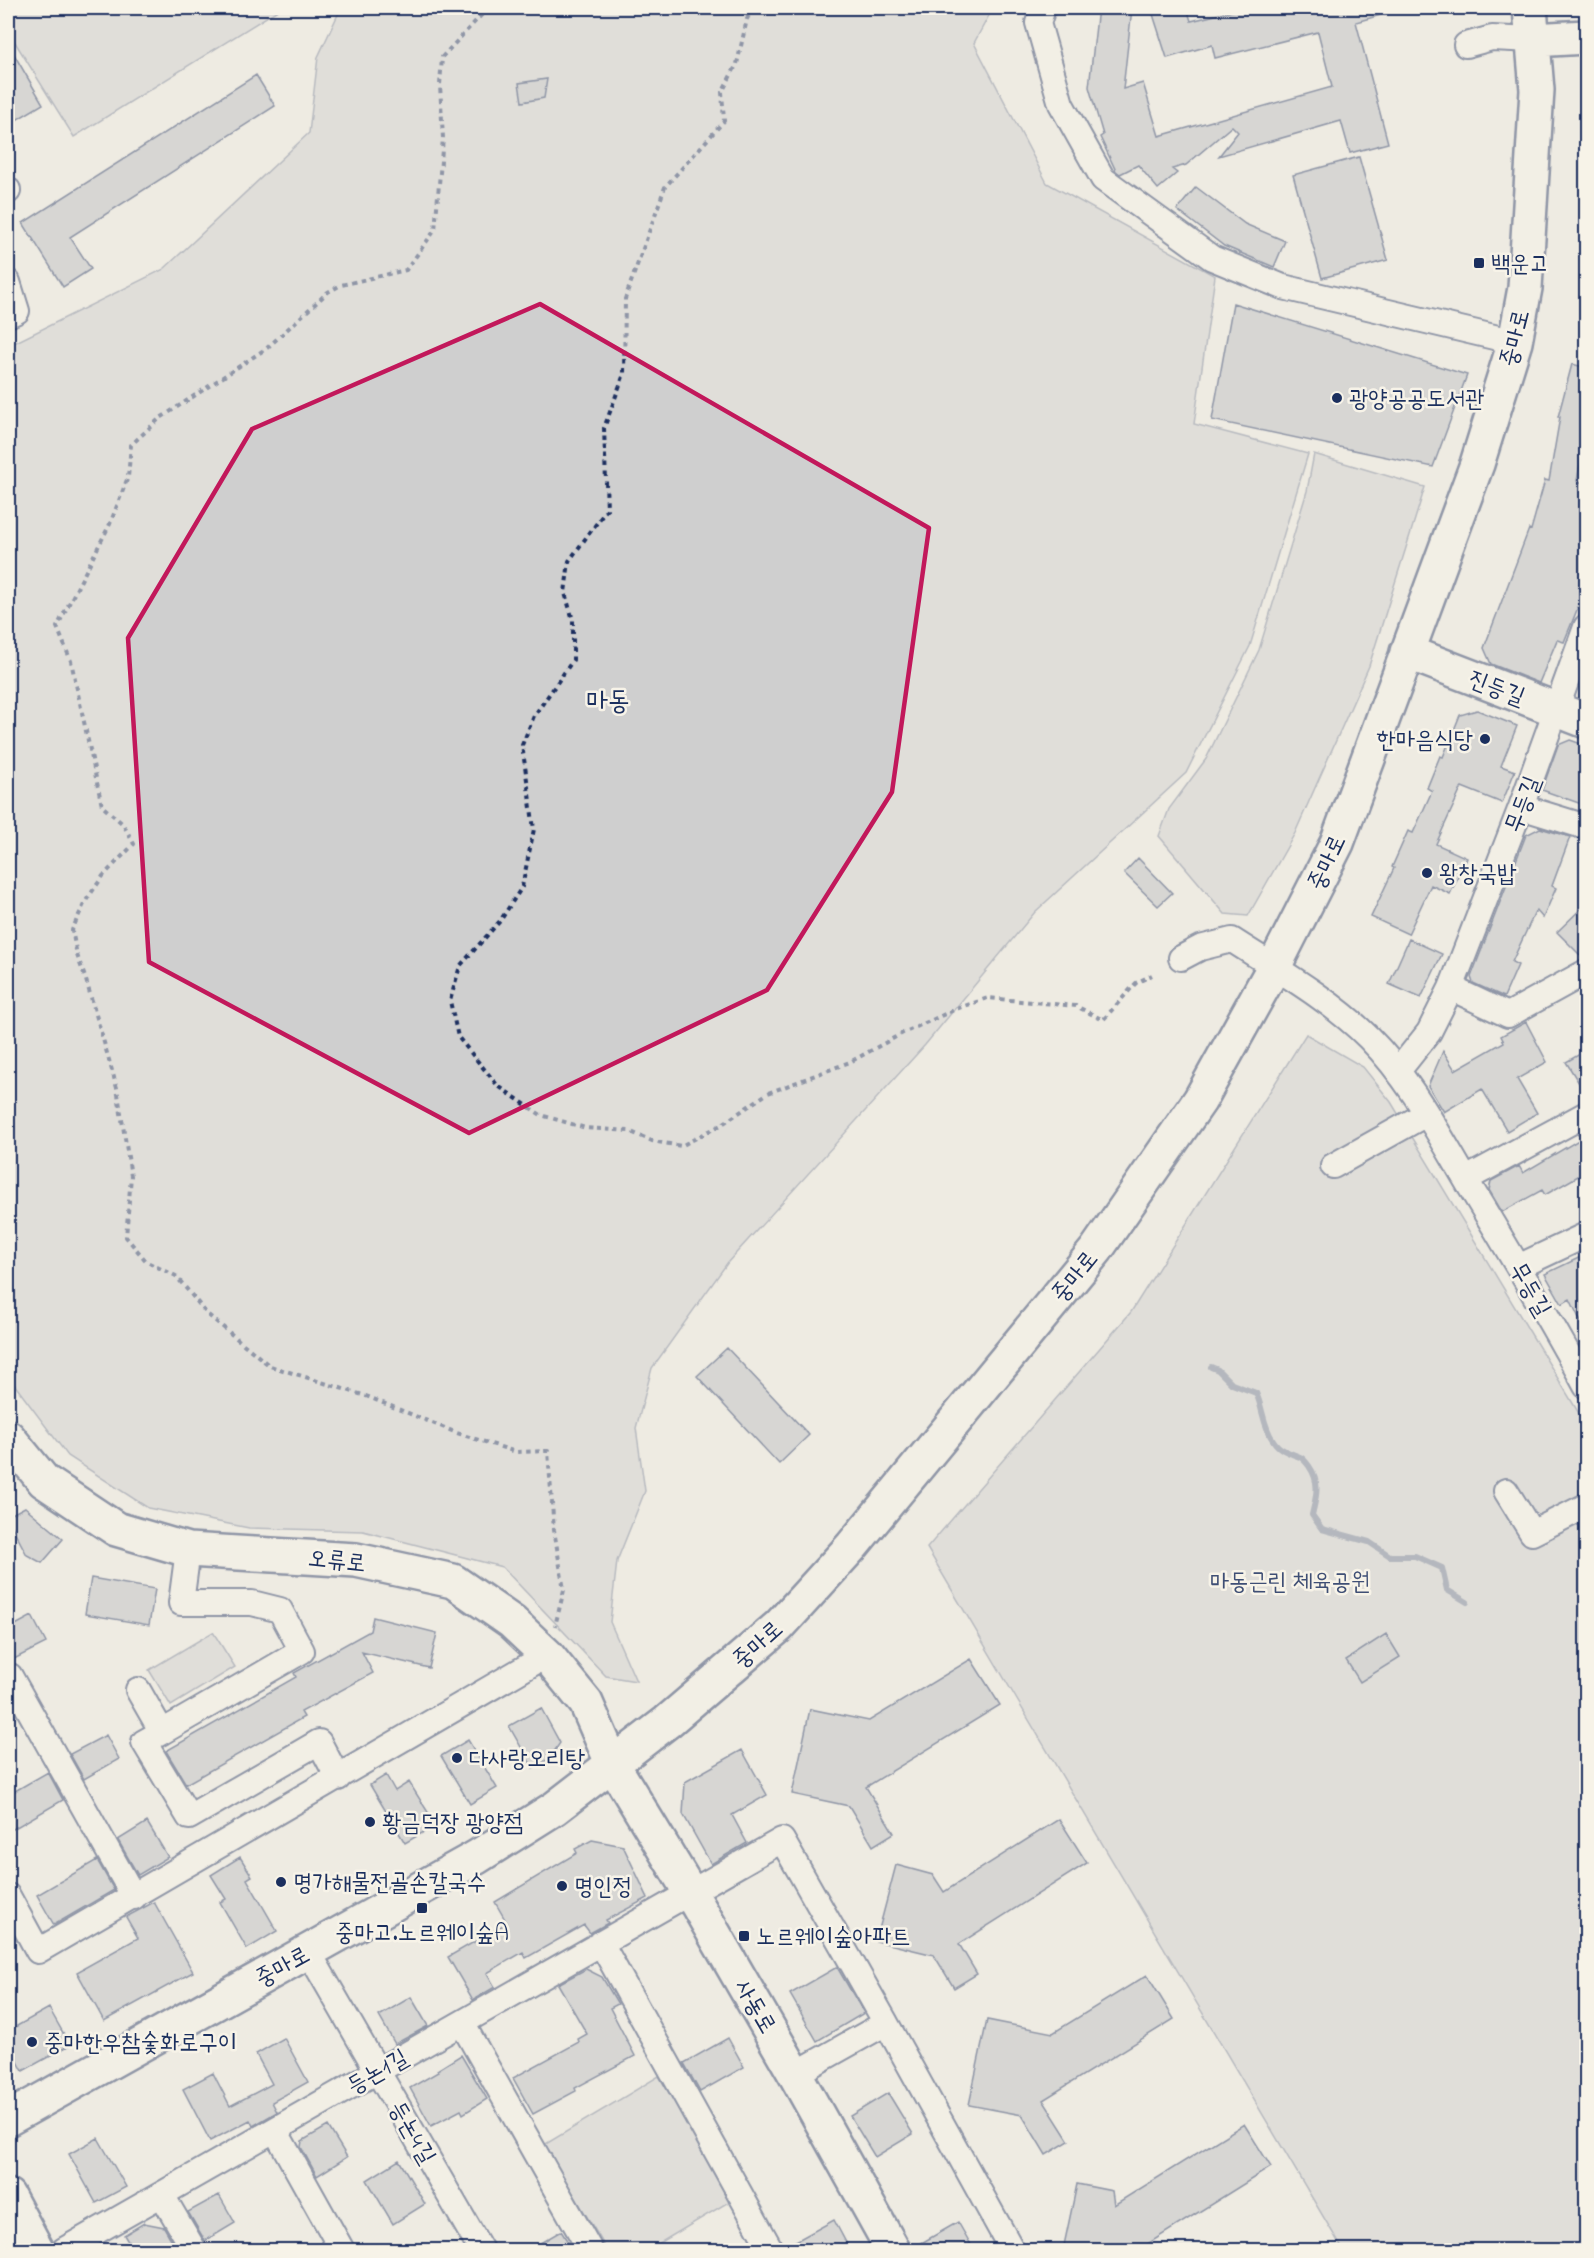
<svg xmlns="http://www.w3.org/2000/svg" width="1594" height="2258" font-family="'Indie Flower','Poor Story',sans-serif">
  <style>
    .green { fill: #cfcfcf; stroke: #757f96; stroke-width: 1.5 }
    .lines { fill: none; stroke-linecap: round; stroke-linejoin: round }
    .stream { stroke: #6e7992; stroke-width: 6 }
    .building { fill: #babdc2; stroke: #1b2f5e; stroke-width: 1.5 }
    .street-casing { stroke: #1b2f5e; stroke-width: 28 }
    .secondary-casing { stroke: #1b2f5e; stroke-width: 38 }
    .path { stroke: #1b2f5e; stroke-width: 4; stroke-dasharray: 4.5 4.5; stroke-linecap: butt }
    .street { stroke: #f7f3e8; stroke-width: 24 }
    .secondary { stroke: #f7f3e8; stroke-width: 33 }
    .marked { fill: none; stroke: #c2185b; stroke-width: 4.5; stroke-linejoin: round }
    .poi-dot { fill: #1b2f5e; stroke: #f7f3e8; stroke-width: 2 }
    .labels { text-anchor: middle; stroke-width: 5; stroke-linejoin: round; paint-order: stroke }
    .poi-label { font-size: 24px; fill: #1b2f5e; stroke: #f7f3e8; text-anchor: start }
    .street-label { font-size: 24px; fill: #1b2f5e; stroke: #f7f3e8 }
    .park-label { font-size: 24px; fill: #3f4f75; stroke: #f7f3e8 }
    .quarter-label { font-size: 27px; fill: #1b2f5e; stroke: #f7f3e8 }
  </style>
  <rect width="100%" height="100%" fill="#eeebe2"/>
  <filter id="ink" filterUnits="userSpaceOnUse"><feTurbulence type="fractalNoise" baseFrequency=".0167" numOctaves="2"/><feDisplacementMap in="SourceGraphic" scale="12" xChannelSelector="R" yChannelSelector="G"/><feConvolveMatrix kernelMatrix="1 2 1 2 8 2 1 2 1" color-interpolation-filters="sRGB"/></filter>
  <g filter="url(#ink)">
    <path class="green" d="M8,8h273l-207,129 -66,-106z
      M341,8h652l-19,35 73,140 168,93 -21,148 114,30 -58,192 -64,127 -151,139 -110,133 -197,217 -76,106 -16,60 9,63 -28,70 -7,61 26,59 -30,-5 -104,-109 -139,-36 -114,-3 -101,-20 -80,-52 -60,-80v-1030l156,-77 145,-136 9,-76z
      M1314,454l111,33 -56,179 -74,167 -47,83 -23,-2 -66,-78 10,-27 37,-50 53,-109 48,-159z
      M1306,1034l57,33 28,35 195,323v825h-243l-416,-702 204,-236z
      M213,1632l22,35 -64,39 -22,-36z
      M659,2076l73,124 -84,50h-41l-63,-105z"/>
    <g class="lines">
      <path class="stream" d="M1211,1367l7,3 14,14 24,9c7,15 7,33 17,47 6,10 16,13 27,17 4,2 6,5 9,9 12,17 7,31 3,49l10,14 47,13 21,14h25l27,12 5,22 20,12"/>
    </g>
    <path class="building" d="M1098,8h34l-9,81 20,-6 16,53 173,-49 -14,-55 -103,26 -3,-13 -45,13 -16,-50h36l4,13 53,-13h144v5l-32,9 32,121 -38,10 -9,-32 -122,35 19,-24 -6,-6 -46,39 -14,4 5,4 -19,16 -20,-24 -18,9 -4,-3 -16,-34 3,-2 -14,-48z
      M8,44l35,60 -35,21z
      M256,75l19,31 -205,131 21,32 -28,18 -40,-64z
      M547,79l-3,19 -22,4 -3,-19z
      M1359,157l29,103 -66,18 -29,-103z
      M1196,187l49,37 40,17 -11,26 -50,-21 -47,-36z
      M1233,303l234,72 -34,92 -221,-47z
      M1572,364l15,4v49l-5,18 3,1 -8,45 10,3v101l-23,57 -7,-2 -18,43 -48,-19 -7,-16 45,-119 2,1 14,-50 4,1 11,-64h-2z
      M1477,710l40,16 -16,40 14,5 -13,32 -40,-16 -26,57 31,14 -17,36 -19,-9 -23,49 -37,-17 23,-49 -2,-1 16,-36 5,2 19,-42 -5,-3 13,-32 3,1 17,-42z
      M1570,740l17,6v60l-45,-16 16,-45z
      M1540,828l30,9 -18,49 4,2 -13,30 -7,-8 -24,52 6,3 -14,32 -31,-14 -2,-6 55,-142z
      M1138,858l34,35 -14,13 -34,-33z
      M1587,903v55h-4l-26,-26z
      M1409,939l33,15 -21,44 -32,-14z
      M1526,1022l21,40 -30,17 20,34 -30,18 -25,-42 -38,23 -16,-26 15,-35 12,19 49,-28 -3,-6z
      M1587,1050v46l-21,-34z
      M1587,1135v36l-42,24 -3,-5 -40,22 -13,-22 2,-9 28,-15 4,7z
      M1587,1254v81l-17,-36 -8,5 -17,-30z
      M727,1348l82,87 -30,29 -82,-88z
      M25,1507l38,32 -21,24 -15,-8 -19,-36v-3z
      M91,1578l64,11 -6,36 -64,-11z
      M32,1616l14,27 -38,19v-33z
      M373,1617l64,16 -8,35 -67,-16 11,21 -72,39 3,5 -118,67 -20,-33 130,-74 -2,-4 76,-42z
      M1386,1634l14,23 -40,25 -14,-22z
      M971,1659l29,46 -134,82 28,46 -21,13 -24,-40 -57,-12 18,-85 59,12z
      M541,1708l19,35 -11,16 -16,9 -24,-42z
      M106,1735l13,24 -35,20 -14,-25z
      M468,1740l29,48 -27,16 -29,-48z
      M742,1750l25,45 -35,20 15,28 -36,21 -28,-50 2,-32z
      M48,1772l15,28 -55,32v-37z
      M386,1775l9,16 14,-9 27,43 -31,18 -35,-58z
      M1059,1819l28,44 -128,81 18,30 -23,14 -20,-33 -58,-14 20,-76 37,10 11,17z
      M147,1822l21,35 -30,18 -20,-35z
      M592,1840l31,6 25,52 -42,22 2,3 -18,10 -6,-8 -58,33 -3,-6 -36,21 8,14 -22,13 -25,-43 59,-34 -12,-21 82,-49 -2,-4z
      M240,1857l12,19 -5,3 30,52 -30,18 -27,-47 6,-3 -15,-24z
      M97,1860l17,30 -60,35 -17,-30z
      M154,1902l39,70 -89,49 -27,-49 61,-34 -12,-21z
      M837,1967l27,46 -47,28 -27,-47z
      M586,1969l16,8 16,27 -8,4 25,48 -60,32 1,3 -43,23 -20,-36 66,-36 -1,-3 9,-5 -29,-50z
      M1147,1975l27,44 -131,81 26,41 -23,14 -24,-40 -53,-10 18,-85 66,13z
      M411,1997l17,29 -33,18 -16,-28z
      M49,2008l21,37 -47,26 -15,-28v-12z
      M284,2038l24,44 -36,20 5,10 -24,14 -3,-6 -40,21 -27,-52 30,-16 17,33 42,-22 -16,-30z
      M728,2038l16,29 -44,25 -16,-29z
      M461,2055l26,44 -24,15 -2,-4 -30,16 -21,-38 28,-16 -1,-2z
      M888,2093l25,41 -38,23 -25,-41z
      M1244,2124l27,43 -133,83h-75l14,-66 35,7 2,14z
      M328,2126l19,31 -30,19 -16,-29 1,-6z
      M98,2138l28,49 -30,16 -27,-49z
      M399,2160l26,44 -32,20 -26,-44z
      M219,2195l16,28 -30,18 -17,-29z
      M834,2220l16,30h-65v-3z
      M958,2222l16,28h-62l-1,-1z
      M144,2223l20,4 11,19 -8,4h-34l-9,-15z
      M561,2231l12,19h-45z"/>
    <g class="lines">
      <defs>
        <path id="street" d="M1043,8l-5,15 23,81 42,75 109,79 71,29 232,55
          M1466,45l26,-7 41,2
          M8,190v1
          M8,282l9,29 -9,4
          M1521,807l65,20
          M1181,958l19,-10 32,-8c45,29 99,60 137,98 42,42 70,97 100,147 40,66 80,133 117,201
          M1451,988l57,27 78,-43
          M1398,1071l31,-39 22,-44 70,-181 65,-180
          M1333,1166l93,-52
          M1466,1179l120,-65
          M1518,1267l68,-32
          M1506,1491l26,42 54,-27
          M8,1677l2,-1 124,221
          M138,1690l24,42 140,-81 -22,-41 -28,-7h-71l7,-53
          M162,1732l-18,10 45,75 130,-75 19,36
          M8,1896l30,55 509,-296
          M601,1943l170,307
          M308,1951l173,299
          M462,2023l128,227
          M886,2023l126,227
          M275,2130l67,120
          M162,2195l32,55
          M64,2250l718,-410 104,183 -91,51"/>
        <path id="secondary" d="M1533,40l53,-3
          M1407,652l179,69
          M8,1437l36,44 72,48 72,21 168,10 97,21 59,41 35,33 39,48 27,62 77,127 105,182 98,176
          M8,2119l469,-262 78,-49 112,-86 112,-96 73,-80 244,-296 104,-150 74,-133 63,-124 140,-379 38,-122 10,-54 12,-198 -7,-82
          M8,2196l29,54"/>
      </defs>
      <use href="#street" class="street-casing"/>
      <use href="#secondary" class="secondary-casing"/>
      <path class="path" d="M488,8l-46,49 -2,28 3,53 -8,92 -29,40 -65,15 -13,7 -61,56 -108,71 -28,26 -3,32 -18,47 -53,103 14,34 31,145 21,18 11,20 -31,32 -18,26 -13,28 5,25 9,25 31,108 14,88 -5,61 21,25 29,14 31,38 63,52 96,30 91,37 59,19 32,-1 6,79 10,60 -9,36
        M753,8l-6,11 -10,45 -15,28 2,29 -59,66 -40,112 -1,75 -20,54 3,81 -38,52 -4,32 8,27v40l-39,56 -12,29 12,84 -12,58 -22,34 -40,45 -10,35 8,36 40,49 43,29 45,13 43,3 23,10 29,5 40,-21 47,-32 82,-31 53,-29 53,-24 32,-11 88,8 27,14 33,-37 16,-8"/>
      <use href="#street" class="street"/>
      <use href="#secondary" class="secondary"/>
    </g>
  </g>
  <path d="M0 0H1594V2258H0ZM540,304l389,224 -37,264 -125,198 -298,143 -320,-171 -21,-324 124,-209z" fill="#eeebe2" fill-opacity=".55" fill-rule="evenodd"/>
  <path class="marked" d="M540,304l389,224 -37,264 -125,198 -298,143 -320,-171 -21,-324 124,-209z"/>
  <g class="poi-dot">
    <rect x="1473" y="257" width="12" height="12" rx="3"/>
    <circle cx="1337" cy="398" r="6"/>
    <circle cx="1485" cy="739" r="6"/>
    <circle cx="1427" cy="873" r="6"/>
    <circle cx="457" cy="1758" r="6"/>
    <circle cx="370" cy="1822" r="6"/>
    <circle cx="281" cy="1882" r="6"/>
    <circle cx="562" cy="1886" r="6"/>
    <rect x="416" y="1902" width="12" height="12" rx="3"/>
    <rect x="738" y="1930" width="12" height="12" rx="3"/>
    <circle cx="32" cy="2042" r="6"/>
  </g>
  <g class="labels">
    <g class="poi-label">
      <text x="1491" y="271">백운고</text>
      <text x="1349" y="406">광양공공도서관</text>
      <text x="1473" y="747" text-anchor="end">한마음식당</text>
      <text x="1439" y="881">왕창국밥</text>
      <text x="469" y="1766">다사랑오리탕</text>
      <text x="382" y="1830">황금덕장 광양점</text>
      <text x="293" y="1890">명가해물전골손칼국수</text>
      <text x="574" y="1894">명인정</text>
      <text x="422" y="1940" text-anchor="middle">중마고.노르웨이숲A</text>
      <text x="756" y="1944">노르웨이숲아파트</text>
      <text x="44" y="2050">중마한우참숯화로구이</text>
    </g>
    <g class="street-label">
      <text transform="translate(1514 338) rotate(-76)" y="8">중마로</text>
      <text transform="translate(1497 687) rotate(21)" y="8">진등길</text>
      <text transform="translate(1522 804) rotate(-69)" y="8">무등길</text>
      <text transform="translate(1326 862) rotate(-65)" y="8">중마로</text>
      <text transform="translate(1074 1276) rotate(-51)" y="8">중마로</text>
      <text transform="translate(1531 1289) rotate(60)" y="8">무등길</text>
      <text transform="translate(337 1560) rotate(6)" y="8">오류로</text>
      <text transform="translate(757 1644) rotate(-42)" y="8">중마로</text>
      <text transform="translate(282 1966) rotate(-29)" y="8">중마로</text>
      <text transform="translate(756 2006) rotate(60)" y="8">사동로</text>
      <text transform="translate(377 2071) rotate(-30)" y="8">등논1길</text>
      <text transform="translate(413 2132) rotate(60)" y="8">등논4길</text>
    </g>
    <g class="park-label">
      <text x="1290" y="1589">마동근린 체육공원</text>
    </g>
    <g class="quarter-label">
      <text x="608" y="709">마동</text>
    </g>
  </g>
  <rect width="1594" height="2258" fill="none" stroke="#f7f3e8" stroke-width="30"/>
  <rect x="15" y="15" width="1564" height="2228" fill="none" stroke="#1b2f5e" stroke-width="2" filter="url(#ink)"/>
</svg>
